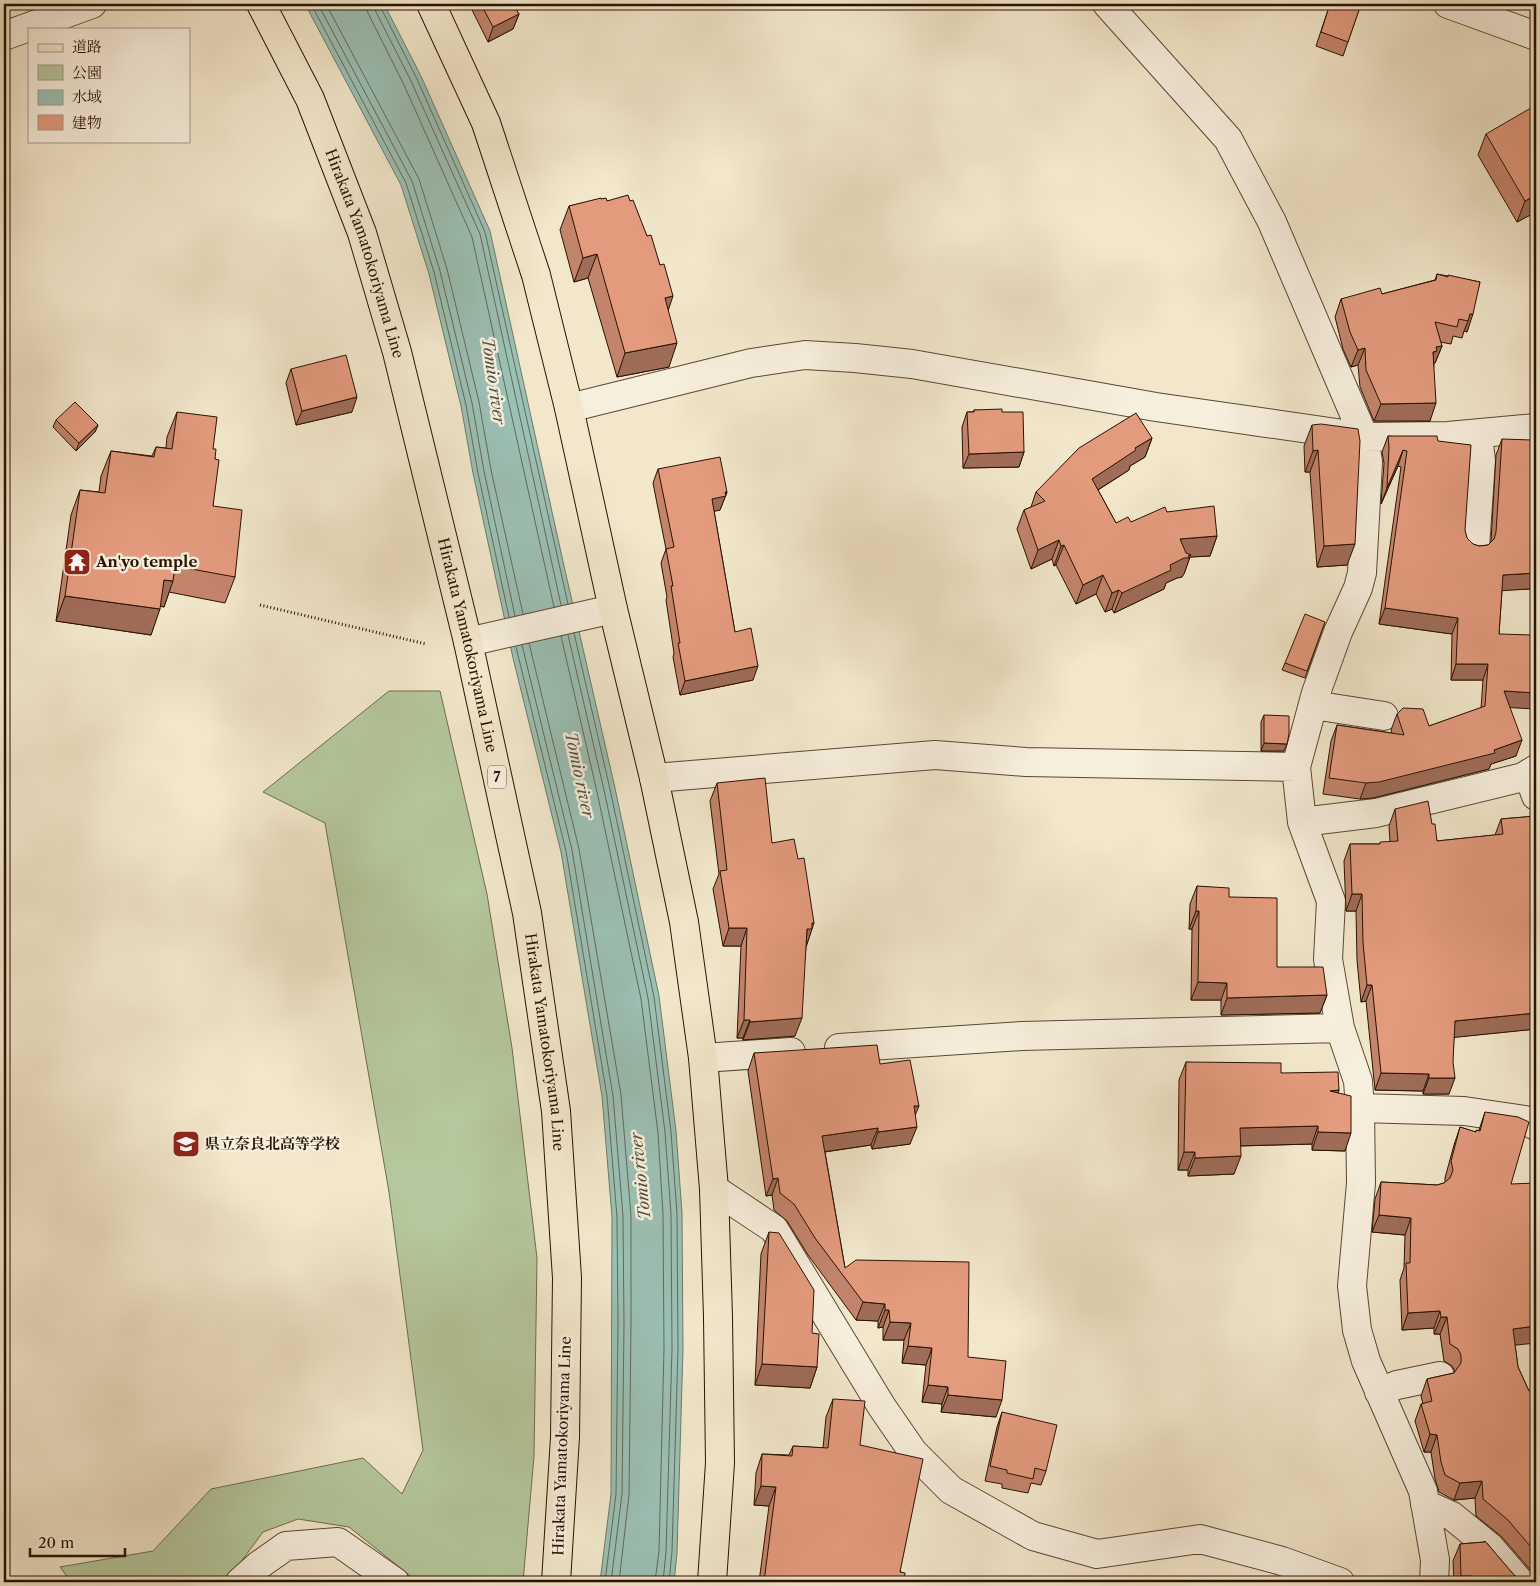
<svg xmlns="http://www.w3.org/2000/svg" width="1540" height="1586" font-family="'Libre Caslon Text','Noto Serif JP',serif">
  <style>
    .green { fill: #b5c79c; stroke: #6f6c4e }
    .water { fill: #9bc0b4; stroke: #6d7a6c }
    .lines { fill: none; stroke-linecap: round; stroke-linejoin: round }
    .shore { stroke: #62695a; stroke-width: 1 }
    .minor-casing { stroke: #5b4733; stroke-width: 30 }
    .major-casing { stroke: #291200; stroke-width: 30 }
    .path { stroke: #291200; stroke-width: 3; stroke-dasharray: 1 2.5; stroke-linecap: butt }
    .minor { stroke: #f7efdd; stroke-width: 28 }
    .major { stroke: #f2e7cb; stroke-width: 28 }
    .wall { fill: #c3846c; stroke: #291200 }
    .shaded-wall { fill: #9f6c58; stroke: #291200 }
    .building { fill: #e39a7d; stroke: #291200 }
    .labels { text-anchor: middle; stroke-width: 5; stroke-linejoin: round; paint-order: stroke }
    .shield { fill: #f7efdd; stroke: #675442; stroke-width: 1 }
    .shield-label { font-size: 14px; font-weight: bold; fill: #291200 }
    .street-label { font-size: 15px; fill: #291200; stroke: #f7efdd }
    .poi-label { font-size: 15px; font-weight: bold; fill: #291200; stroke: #f7efdd; text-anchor: start }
    .water-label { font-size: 16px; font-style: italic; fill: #514f3f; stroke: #f7efdd }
  </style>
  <rect width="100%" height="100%" fill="#f2e7cb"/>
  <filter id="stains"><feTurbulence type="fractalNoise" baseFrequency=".004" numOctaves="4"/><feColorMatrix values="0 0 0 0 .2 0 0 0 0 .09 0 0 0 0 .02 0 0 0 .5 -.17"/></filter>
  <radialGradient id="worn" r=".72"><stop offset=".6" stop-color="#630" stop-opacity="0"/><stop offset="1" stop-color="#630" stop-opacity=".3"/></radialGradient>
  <path class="green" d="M389,691h51l47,203 25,154 25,210 -3,198 -11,126h-105l-69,-55 -51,-8 -35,13 -37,50h-155l-11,-15 93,-16 58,-62 152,-31 39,36 21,-44 -34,-258 -64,-369 -62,-31z"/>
  <path class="water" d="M305,4h79l37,72 69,155 74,335 51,222 44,208 17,135 6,82 1,136 -6,204 -3,29h-74l11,-88 1,-277 -10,-121 -41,-244 -48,-194 -40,-185 -12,-67 -32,-132 -28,-89z"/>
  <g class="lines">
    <path class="shore" d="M311,4l95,179 28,89 32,133 12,68 31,144
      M318,4l94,177 28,90 32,132 12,68 31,145
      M326,4l93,175 28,90 32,133 12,68 32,144
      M366,4l2,9 36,72 68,152 82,370
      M374,4l1,6 36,71 69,153 81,371
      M380,4l1,4 36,71 68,153 83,372
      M574,633l36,156 44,208 17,135 6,82 1,135 -6,203 -3,30
      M568,635l36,155 44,208 17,134 6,82 1,135 -6,203 -3,30
      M561,636l36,156 44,207 17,134 5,81 1,135 -5,202 -4,31
      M529,643l50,206 42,246 10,121v108l-2,171 -10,87
      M522,645l50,205 41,246 10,120 1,108 -2,170 -11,88
      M516,647l50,204 41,245 10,121 1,107 -2,170 -11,88"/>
    <defs>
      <path id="minor" d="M1107,4l121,135 44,83 92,215 4,25 -6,111 -4,15 -20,44 -22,61 -20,74 6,55 29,79 -3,58 12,69 18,53 2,27 1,75 -9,103 5,44 9,31 57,130 12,69 -1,22
        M1448,4l88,32
        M4,36l88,-32
        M569,408l182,-45 54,-8 50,3 57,6 244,43 208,30 84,-1 88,-8
        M1475,547l6,-86 -3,-27
        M468,642l145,-33
        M1313,705l71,11
        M1528,774l8,22
        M654,778l281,-23 91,7 270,5
        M1302,822l74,-9 147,-36 13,-8
        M839,1048l183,-12 318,-8
        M703,1058l88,-6
        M1360,1108l104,3 61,9 11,6
        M714,1189l60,40 108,178 31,45 38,38 82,46 64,18 103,-15 82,22 58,21
        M1379,1392l18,-7 43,-9
        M1425,1504l27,12 38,31 30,35
        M240,1582l19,-17 27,-19 52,-4 57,40"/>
      <g id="major">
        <path id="s1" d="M261,4l49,95 52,134 35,119 71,290 59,271 29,198 11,167 -2,159 -9,145"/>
        <path d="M431,4l55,119 50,152 33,133 44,201 41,169 30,144 19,136 11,131 4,128 2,146 -8,119"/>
      </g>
    </defs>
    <use href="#minor" class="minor-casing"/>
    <use href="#major" class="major-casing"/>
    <path class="path" d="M260,605l166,39"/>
    <use href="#minor" class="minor"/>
    <use href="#major" class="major"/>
  </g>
  <path class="wall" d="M469,4h44l6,10 -6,15 -25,13z
    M1330,4h31l-18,52 -27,-10z
    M1486,134l50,78 -19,10 -39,-67z
    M601,199l6,2h23l17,35 13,29 8,45 1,57 -52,10 -29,-99 -14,4 -14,-52 9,-24z
    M1437,274l43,8 -13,50 -3,-1 -2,7 -9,-2 -2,8 -11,-2 2,4 -7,17h-1l-4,58h-56l-14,-34 -2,-22 -7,2 -8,-18 -8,-32 6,-18 41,-5 53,-14z
    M291,369l61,43 -56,13 -10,-42z
    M974,410l28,2 22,40 -5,15 -56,1 -1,-41 5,-15h6z
    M177,412l36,37 2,10 -2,47 22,71 -10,26 -56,-11 -5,15 -4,-1 -9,29 -95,-14 15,-106 9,-25 19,2 2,-16 10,-25 41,5 4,-9 10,1 1,-11z
    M56,420l42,5 -3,7 -19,19 -23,-24z
    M1312,425l35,140 -30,2 -7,-95h-5l-1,-26z
    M1388,436l50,5 29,97 6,6 6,2 9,-1 3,-3 5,-87 6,-16 29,20 5,1v130l-7,-1 -27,1 -3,44 11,74 6,48 -25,8 -2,5 -116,29 -13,1 -37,-5 8,-53 6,-16 55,8 -1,-3 6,-16 32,12 52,-18 2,-28h-32l1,-46 -73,-10 22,-157 -3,-1 -17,38 3,-41 -2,-11z
    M1152,438l-7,19 -15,9 -1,4 -31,20 18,33 15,-1 36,-10 50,24 -7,20 -20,1 -6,17 -1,1 -1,2 -5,1 -11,5 -2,6 -50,24 -2,-4 -7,3 -9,-18 -20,10 -20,-39 -2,1 -2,-7 -21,10 -14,-40 7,-19 7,-3 5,-15z
    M658,469l69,23 -7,18 -6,1 21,121 18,48 -73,15 -7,-38 1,-4 -8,-53 1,-3 -6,-34 5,-14 -13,-66z
    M1325,622l-20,56 -23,-8 3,-7z
    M1264,715l20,36h-23v-29z
    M717,783l55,60 26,16 14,69 -6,19 -11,89 -52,4v-2h-6l4,-92h-18l-10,-57 6,-15 -9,-73z
    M1395,809l37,15 5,17 58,-6 6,-16 35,-3v213l-82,8 -5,57h-26v-3l-48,-1 -9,-89 -5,1 -4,-42 -1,-49h-10l-2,-50 6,-17h30l10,-2 -1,-16z
    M1197,886l32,11 48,70 50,28 -7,18 -99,2v-15h-30l1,-71h-3l1,-25z
    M754,1053l126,11 35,51 -5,29 -38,5 -1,-4 -46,7 20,116 123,89 28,60 -55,-5 1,-8 -20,-2 4,-37 -24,-2 2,-23h-21v-13l-5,1v-7l-22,-1 -48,-65 -21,-34 -13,-11 -2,-15 -6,1 -18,-125z
    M1186,1062l95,11 58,17 -1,3 7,58 -33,-1v-6l-72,2 -6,28 -46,2v-6h-10l1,-90z
    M1485,1112l26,72 4,161 3,22 11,24 7,-1v192h-82l-1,-21 7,-17 24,-2 1,-1 29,34 7,5h9l5,-2 -3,-6 -30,-35 -26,-21 -1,-18 -21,2 -15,-8 -4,-13 -4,-27h-7l-9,-31 6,-17h2l-2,-8 6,-17 27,-6 1,-2 -3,-5 -8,-5 -4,-27h-6v-6l-32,2 -2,-50 4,-12 1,-33 -33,-3 3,-33 6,-17 56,3 7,-2 1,-1v-4l9,-33 6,-18 15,5 4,-2z
    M769,1232l48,135 -7,21 -55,-3 6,-131z
    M833,1399l27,46 44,137h-145l10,-76 -15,-1 2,-32 6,-19 27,1 4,-9 30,2 3,-31z
    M1002,1412l44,59 -5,14 -10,-2 -3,10 -26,-5v-4l-17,-3 12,-54z"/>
  <path class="shaded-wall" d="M519,14l-6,15 -25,13 5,-15z
    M1536,195v17l-19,10 8,-21z
    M597,254l-9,24 -14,4 9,-24z
    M673,296l-8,24v-22z
    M1470,314h3l-6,18 -3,-1 4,-10z
    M677,343l-8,24 -52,10 8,-24z
    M1442,346l-7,17 -3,1 -5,6 9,-23z
    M1365,348l-7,17 -7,2 7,-17z
    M357,397l-5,15 -56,13 6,-14z
    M1436,403l-6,18h-56l7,-17z
    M98,425l-3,7 -19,19 3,-8z
    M1152,438l-7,19 -15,9 -1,4 -44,28 7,-19 43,-31z
    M1318,450l-8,22h-5l8,-21z
    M1403,450l-5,16 -17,38 6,-16z
    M1024,452l-5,15 -56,1 6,-14z
    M725,492h2l-7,18 -13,3 5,-14z
    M1217,536l-7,20 -20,1 -6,17 -1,1 -1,2 -5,1 -11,5 -2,6 -50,24 8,-20 58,-54z
    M1059,540l-7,19 -21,10 7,-19z
    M1355,544l-8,21 -30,2 7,-21z
    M1064,545l-8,20 -2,1 7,-20z
    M1536,573v17l-7,-1 -32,2 6,-16z
    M1103,575l-7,19 -20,10 7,-19z
    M164,580l9,1 -9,26 -9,-2z
    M1119,590l-7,19 -7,3 7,-19z
    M65,596l95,13 -9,26 -95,-14z
    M1385,608l73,10 -6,16 -73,-10z
    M1456,664h32l-5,16h-32z
    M758,666l-5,14 -73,15 5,-14z
    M1504,691l32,2v16l-38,-2z
    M1522,740l-6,16 -25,8 -2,5 -116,29 -13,1 6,-16 128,-33z
    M1264,743l23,1 -3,7h-23z
    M1352,894h10l-6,17h-10z
    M1196,911h3l-7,18h-3z
    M812,923h2l-8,24 1,-18z
    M729,928h18l-6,18h-18z
    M1198,982l29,1 -6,17h-30z
    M1367,985h5l-6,16 -5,1z
    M1327,995l-7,18 -99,2 6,-17z
    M1536,1013v16l-87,9 6,-17z
    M802,1018l-7,18 -52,4 7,-18z
    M744,1020h6l-7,18h-6z
    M1381,1073l48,1 -6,17 -48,-1z
    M1429,1078h26l-6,16h-26z
    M1339,1090l-6,18 -3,-17z
    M914,1106h5l-7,17z
    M1318,1126l-6,18 -79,2 7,-18z
    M917,1127l-7,17 -38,5 6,-17z
    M878,1128l-7,17 -55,8 6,-17z
    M1318,1132l33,1 -6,18 -33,-1z
    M1184,1152h11l-7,18h-10z
    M1241,1156l-7,18 -46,2 7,-18z
    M778,1178l-6,17 -6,1 7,-17z
    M1379,1215l32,3 -6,17 -33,-3z
    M863,1302l22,2 -7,17 -22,-1z
    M885,1310h4l-6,17 -5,1z
    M1440,1311l-6,17 -32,2 6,-17z
    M1441,1317h6l-7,17h-6z
    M890,1322l21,1 -7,17h-21z
    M1536,1326v17l-29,3 6,-17z
    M908,1346l24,2 -6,17 -24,-2z
    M762,1364l55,3 -7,21 -55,-3z
    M928,1385l20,2 -6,17 -20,-2z
    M948,1395l54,5 -6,17 -55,-5z
    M1430,1434l7,1 -6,17h-7z
    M1482,1481l-7,17 -21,2 6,-17z
    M761,1486l15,1 -7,19 -15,-1z
    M1461,1576h11l-3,6h-11z"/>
  <path class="building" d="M481,4h32l6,10 -26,13z
    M1330,4h31l-13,38 -27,-10z
    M1536,105v90l-11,6 -39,-67z
    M628,195l2,6 3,-1 14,36 4,-1 9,30 4,-1 9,32 -8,2 12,45 -52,10 -28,-99 -14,4 -14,-52 32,-8v1l5,-1 1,3z
    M1437,274l11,3v-2l32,7 -7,32h-3l-2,7 -9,-2 -2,8 -22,-5 7,24 -6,1 1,4 -4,1 3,51 -55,1 -15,-34 -1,-22 -7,2 -8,-18 -9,-33 39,-11 2,6 54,-14z
    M346,355l11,42 -55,14 -11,-42z
    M75,402l23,23 -19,18 -23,-23z
    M1002,409v3h21l1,40 -55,2 -2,-42h7v-2z
    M177,412l40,5 -4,32h3l-1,10 4,1 -6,46 29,4 -7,67 -60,-11 -2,15 -9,-1 -4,29 -95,-13 15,-106 25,3 6,-42 43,6 2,-10 16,2z
    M1136,413l16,25 -17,10 1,2 -44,29 24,44 12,-6 3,5 34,-15 2,5 47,-6 3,30 -37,3 6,14 5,2 -3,1 1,2h-5l-14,7 1,5 -49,23 -3,-3 -7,3 -9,-18 -20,10 -19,-40 -3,1 -2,-6 -21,10 -14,-40 21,-9 -9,-9 43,-44z
    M1321,424l37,5 2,12 -5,103 -31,2 -6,-96 -5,1 -1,-26z
    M1388,436h49l1,5 33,4 -6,85 2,8 6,6 6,2 9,-1 6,-6 2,-7 6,-93 30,1 -1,19 5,1v113l-33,2 -4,59 33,1v6h4v52l-32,-2 18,49 -28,10 1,3 -116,29 -13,1 -37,-5 8,-53 67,10 -7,-21 6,-6 20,1 6,17 56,-20 3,-42h-32l2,-46 -73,-10 22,-157 -4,-1 -16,38 2,-41z
    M720,457l7,35h-2l1,4 -14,3 23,133 16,-4 7,38 -73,15 -7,-38h2l-9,-57h2l-7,-37 8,-2 -16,-78z
    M1305,614l20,8 -18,49 -22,-8z
    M1264,715l25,1v18l-2,10 -23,-1z
    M765,778l7,65 22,-4 4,20 6,-1 10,65h-2v6h-5l-5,89 -52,4v-2h-6l3,-92h-18l-9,-57 7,-1 -10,-87z
    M1428,801l4,23h3l2,17 66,-7 -2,-15 35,-3v30h-1l1,28h-1l1,7v132l-81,8 -2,41 2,16h-26v-4l-48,-1 -9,-88h-5l-4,-42 -1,-49h-10l-2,-50h30v-2l18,-1 -3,-32z
    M1197,886l32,2v9l48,1v69h46l4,28 -100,3v-15l-29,-1 1,-71h-3z
    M877,1045l3,19 30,-4 9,46h-5l3,21 -39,5v-4l-56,8 23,132 11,-8 113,2 -1,95 38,4 -4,39 -54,-5v-8l-20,-2 4,-37 -24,-2 3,-23 -21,-1 -1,-12h-4v-6l-22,-2 -48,-64 -21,-34 -14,-11 -2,-15 -5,1 -19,-126z
    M1186,1062l95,1v10l57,-1 1,18 -9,1 21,5v37l-33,-1v-6l-78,2 1,28 -46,2v-6h-11z
    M1485,1112l33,5 11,5 -18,62 25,-1v143l-23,3 5,38 11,24 7,-1v163l-28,-33 -25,-21 -1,-18 -22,2 -15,-8 -4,-13 -4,-27 -7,-1 -9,-30 11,-3 -5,-22 27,-6 7,-10v-8l-3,-6 -8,-5 -3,-27h-6l-1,-6 -32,2 -2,-50h4l1,-45 -32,-3 2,-33 56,3 7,-2 6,-5 3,-8 -2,-9 9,-34 16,5v-2l4,1z
    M769,1232l10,1 35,57 -2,43 7,1 -2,33 -55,-3z
    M833,1399l32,2 -5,44 63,14 -23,113 5,1 -1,9h-140l12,-95 -15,-1 1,-32 30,2 1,-10 35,2z
    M1002,1412l55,13 -11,46 -11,-3 -2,11 -26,-6v-3l-17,-4z
    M1485,1541l29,34 7,5h9l6,-3v5h-64v-6h-11l-1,-32 25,-2z"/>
  <defs>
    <symbol id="temple-square" viewBox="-11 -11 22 22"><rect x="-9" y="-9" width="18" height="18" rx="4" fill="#8f2418" stroke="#f7efdd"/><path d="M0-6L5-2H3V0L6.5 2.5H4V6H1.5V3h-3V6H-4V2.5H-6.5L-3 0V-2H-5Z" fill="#fff"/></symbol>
    <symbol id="school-square" viewBox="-11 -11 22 22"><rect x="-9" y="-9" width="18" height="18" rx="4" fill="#8f2418" stroke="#f7efdd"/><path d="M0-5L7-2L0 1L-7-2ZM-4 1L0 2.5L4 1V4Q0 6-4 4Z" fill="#fff"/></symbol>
  </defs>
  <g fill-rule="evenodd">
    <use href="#temple-square" x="61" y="546" width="32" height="32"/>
    <use href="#school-square" x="170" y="1128" width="32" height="32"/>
  </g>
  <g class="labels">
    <rect class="shield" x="488" y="765.5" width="18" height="23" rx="4"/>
    <g class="shield-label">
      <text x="497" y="782">7</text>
    </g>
    <g class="street-label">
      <text dy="5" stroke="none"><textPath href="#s1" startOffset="271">Hirakata Yamatokoriyama Line</textPath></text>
      <text dy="5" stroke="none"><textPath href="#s1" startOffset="676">Hirakata Yamatokoriyama Line</textPath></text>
      <text dy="5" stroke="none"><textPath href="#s1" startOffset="1081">Hirakata Yamatokoriyama Line</textPath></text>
      <text transform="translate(562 1446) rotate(-88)" y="5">Hirakata Yamatokoriyama Line</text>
    </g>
    <g class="poi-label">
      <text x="96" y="567">An'yo temple</text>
      <text x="205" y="1149">県立奈良北高等学校</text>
    </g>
    <g class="water-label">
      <text transform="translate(494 381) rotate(82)" y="6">Tomio river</text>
      <text transform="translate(580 775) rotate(78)" y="6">Tomio river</text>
      <text transform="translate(640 1176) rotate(-96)" y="6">Tomio river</text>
    </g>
  </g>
  <rect width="1540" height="1586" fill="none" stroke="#f2e7cb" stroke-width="20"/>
  <rect x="5" y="5" width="1530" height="1576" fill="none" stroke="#291200" stroke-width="2.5"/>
  <rect x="10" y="10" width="1520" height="1566" fill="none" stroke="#291200"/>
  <rect x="28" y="28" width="162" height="115" fill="#f7efdd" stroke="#a59785"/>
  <rect x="38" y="44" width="25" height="8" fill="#f2e7cb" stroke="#a59785"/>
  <text x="72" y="52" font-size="15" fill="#291200">道路</text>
  <rect x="38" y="65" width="25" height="15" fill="#b5c79c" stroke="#a59785"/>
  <text x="72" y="78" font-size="15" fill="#291200">公園</text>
  <rect x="38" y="90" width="25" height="15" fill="#9bc0b4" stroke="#a59785"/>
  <text x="72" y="102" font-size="15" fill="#291200">水域</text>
  <rect x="38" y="115" width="25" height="15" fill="#e39a7d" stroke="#a59785"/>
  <text x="72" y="128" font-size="15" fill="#291200">建物</text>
  <path d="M30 1548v8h95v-8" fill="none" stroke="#291200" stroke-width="2.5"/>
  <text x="38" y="1548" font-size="15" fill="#291200" stroke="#f7efdd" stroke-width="4" paint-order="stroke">20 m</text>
  <rect width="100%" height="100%" filter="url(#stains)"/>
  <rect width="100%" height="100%" fill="url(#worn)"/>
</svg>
